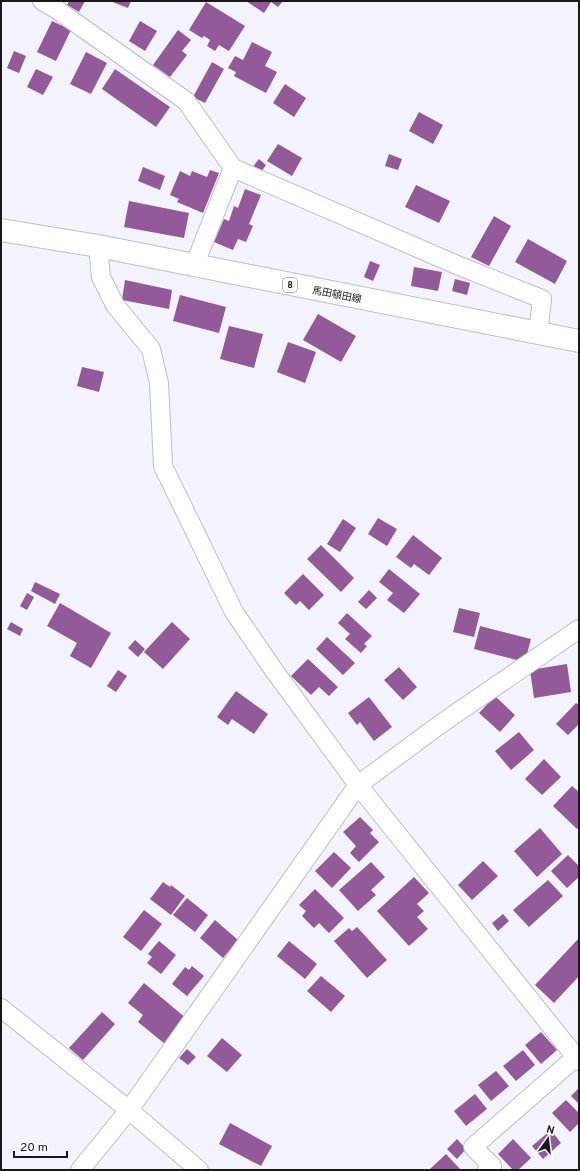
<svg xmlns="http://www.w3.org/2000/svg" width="580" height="1171" font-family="Overpass,'Noto Sans JP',sans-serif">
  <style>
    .building { fill: #935998 }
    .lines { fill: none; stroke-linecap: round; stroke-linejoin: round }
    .minor-casing { stroke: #bebec6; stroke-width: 20 }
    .major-casing { stroke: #bebec6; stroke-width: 24 }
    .minor { stroke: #fff; stroke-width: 18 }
    .major { stroke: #fff; stroke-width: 22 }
    .labels { text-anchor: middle; stroke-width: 3.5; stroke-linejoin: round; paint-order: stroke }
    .shield { fill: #fff; stroke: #5d5d5f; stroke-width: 1 }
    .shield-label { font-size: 9px; font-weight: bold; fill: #18181b }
    .street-label { font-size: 10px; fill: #18181b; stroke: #fff }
  </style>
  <rect width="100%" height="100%" fill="#f2f3fc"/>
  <path class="building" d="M69,1h16l-6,11 -12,-7z
    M110,1h21l-3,7z
    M246,1h37l-5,6 -7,-5 -7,11z
    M206,2l39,24 -16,25 -10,-6 -4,6 -8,-5 3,-6 -6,-4 -2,2 -13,-8z
    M52,21l19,9 -15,31 -19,-9z
    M140,21l17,10 -12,20 -16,-10z
    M178,30l13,10 -9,11 5,4 -17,22 -17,-12z
    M252,42l20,10 -7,14 12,6 -11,21 -32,-17 2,-4 -8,-4 7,-12 8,4z
    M14,51l12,5 -7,17 -12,-5z
    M86,52l21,11 -16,31 -21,-10z
    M212,62l12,7 -19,34 -12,-6z
    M36,69l17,8 -10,18 -16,-8z
    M115,69l55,38 -14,20 -54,-38z
    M285,84l21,14 -12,19 -21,-14z
    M419,112l24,13 -10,19 -24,-13z
    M278,144l24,14 -10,18 -25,-15z
    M389,154l13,5 -4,11 -13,-4z
    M259,159l7,6 -7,10 -8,-6z
    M143,167l22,9 -5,14 -22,-9z
    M210,170l9,3 -16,40 -26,-11 2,-3 -9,-4 10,-24 10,5 2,-5 15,6z
    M416,185l34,16 -11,22 -34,-16z
    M245,189l16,6 -12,29 4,2 -7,16 -8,-3 -5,11 -19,-8 10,-23 5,2 5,-15 4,2z
    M129,201l60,12 -5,25 -60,-11z
    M494,216l17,10 -22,40 -18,-9z
    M528,239l39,22 -12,23 -40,-22z
    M370,261l10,4 -7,16 -9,-4z
    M414,267l28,5 -4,19 -27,-5z
    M455,279l15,4 -3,12 -15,-4z
    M125,280l47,10 -3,19 -47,-9z
    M180,295l46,12 -7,26 -46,-12z
    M318,314l38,22 -15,26 -38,-22z
    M229,326l34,8 -9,34 -34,-9z
    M288,342l28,10 -11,31 -28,-11z
    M82,367l22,5 -5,20 -22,-6z
    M378,518l19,11 -10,17 -19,-12z
    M343,519l13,9 -16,24 -13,-8z
    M413,535l29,23 -13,17 -15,-11 -3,4 -15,-11z
    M321,545l33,33 -13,14 -34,-33z
    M389,569l31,25 -16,19 -17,-13 6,-7 -14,-11z
    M303,574l21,21 -15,15 -9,-9 -4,4 -12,-12z
    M35,582l25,12 -5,10 -24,-13z
    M369,590l8,8 -11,11 -8,-7z
    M27,593l7,4 -7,13 -7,-4z
    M60,603l51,30 -20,35 -21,-12 7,-13 -30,-17z
    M459,608l21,5 -6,24 -21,-5z
    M347,613l25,23 -8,8 3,2 -6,7 -16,-14 5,-5 -12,-11z
    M11,622l12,7 -3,7 -13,-7z
    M172,622l18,17 -27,30 -19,-17z
    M480,626l51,13 -6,23 -51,-13z
    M327,637l28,26 -12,12 -27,-26z
    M135,640l10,9 -7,8 -10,-9z
    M308,659l30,28 -9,9 -10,-9 -8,8 -20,-19z
    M567,664l4,28 -37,6 -4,-28z
    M399,667l18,20 -14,13 -19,-20z
    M118,670l9,6 -11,16 -9,-6z
    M236,691l32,23 -14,20 -22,-15 -4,6 -11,-8z
    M495,696l20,19 -15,17 -21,-19z
    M369,697l23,30 -18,14 -14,-19 -3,3 -9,-12z
    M576,703l3,2v19l-11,11 -12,-11z
    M519,732l15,18 -23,20 -16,-19z
    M544,759l17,18 -19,18 -17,-16z
    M572,786l7,6v35l-2,2 -24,-23z
    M360,817l13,13 -3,3 9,9 -20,20 -9,-9 6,-7 -13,-14z
    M540,828l22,26 -25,23 -23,-26z
    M334,852l17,16 -19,20 -17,-17z
    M568,855l11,11v11l-12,11 -16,-17z
    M483,861l15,15 -26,24 -14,-15z
    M371,862l14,15 -14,13 5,5 -18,16 -19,-21z
    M414,877l15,16 -12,11 7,7 -7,6 11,12 -19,17 -32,-35z
    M548,880l15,16 -34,31 -16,-17z
    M163,882l7,5 1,-2 14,11 -14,19 -21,-16z
    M315,889l29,29 -15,15 -10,-10 -5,5 -12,-12 4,-5 -7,-6z
    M187,898l21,17 -13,17 -22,-17z
    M144,910l18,14 -21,27 -18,-14z
    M503,914l6,7 -11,10 -6,-8z
    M215,920l23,20 -15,18 -23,-20z
    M357,927l30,33 -20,18 -33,-37 15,-13 3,3z
    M579,938v38l-25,27 -19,-18z
    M159,941l17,14 -15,19 -14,-11 5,-6 -4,-3z
    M289,941l28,23 -12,15 -28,-23z
    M192,966l12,10 -17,20 -15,-12 13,-17 4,3z
    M321,976l24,20 -14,16 -24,-21z
    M144,983l42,35 -21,26 -27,-22 5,-7 -15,-12z
    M102,1012l13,12 -32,36 -14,-12z
    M541,1032l16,18 -16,14 -16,-19z
    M222,1038l20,17 -15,17 -20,-16z
    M187,1049l9,8 -8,8 -9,-7z
    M523,1050l12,15 -19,16 -13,-15z
    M496,1071l13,15 -18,15 -13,-16z
    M579,1088v16l-8,-8z
    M475,1094l12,15 -21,17 -12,-15z
    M566,1100l13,13v10l-9,9 -18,-19z
    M230,1123l42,23 -11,20 -42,-22z
    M551,1130l10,13 -18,16 -11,-13z
    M457,1139l9,10 -9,10 -10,-10z
    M513,1139l18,19 -13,12h-5l-15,-16z
    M446,1154l15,16h-32z"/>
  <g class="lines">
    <defs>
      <path id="minor" d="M42,1l14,8 130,92 47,67 224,97 85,34 -4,35
        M98,246l3,31 14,28 36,44 8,34 4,83 71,146 39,57 85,116 221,276
        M194,266l39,-98
        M1,1008l128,102 70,60
        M80,1170l49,-60 229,-325 84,-62 137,-94
        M487,1170l5,-4 -19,-19 103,-90"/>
      <path id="major" d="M1,230l97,16 481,95"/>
    </defs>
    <use href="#minor" class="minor-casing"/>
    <use href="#major" class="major-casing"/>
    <use href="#minor" class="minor"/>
    <use href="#major" class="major"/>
  </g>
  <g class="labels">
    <rect class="shield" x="283" y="278" width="14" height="14" rx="3"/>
    <g class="shield-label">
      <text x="290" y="288">8</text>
    </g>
    <g class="street-label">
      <text transform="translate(337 294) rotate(11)" y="4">馬田頓田線</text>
    </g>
  </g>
  <rect width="580" height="1171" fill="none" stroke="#18181b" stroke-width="4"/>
  <g transform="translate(548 1139) rotate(15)" stroke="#ffffff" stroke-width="3" paint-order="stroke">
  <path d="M0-3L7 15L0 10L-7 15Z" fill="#18181b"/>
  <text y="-6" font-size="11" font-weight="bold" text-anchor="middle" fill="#18181b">N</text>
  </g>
  <path d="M14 1151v6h53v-6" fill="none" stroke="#18181b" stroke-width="2"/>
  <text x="20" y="1151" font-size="12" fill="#18181b" stroke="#ffffff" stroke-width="3" paint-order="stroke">20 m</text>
</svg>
